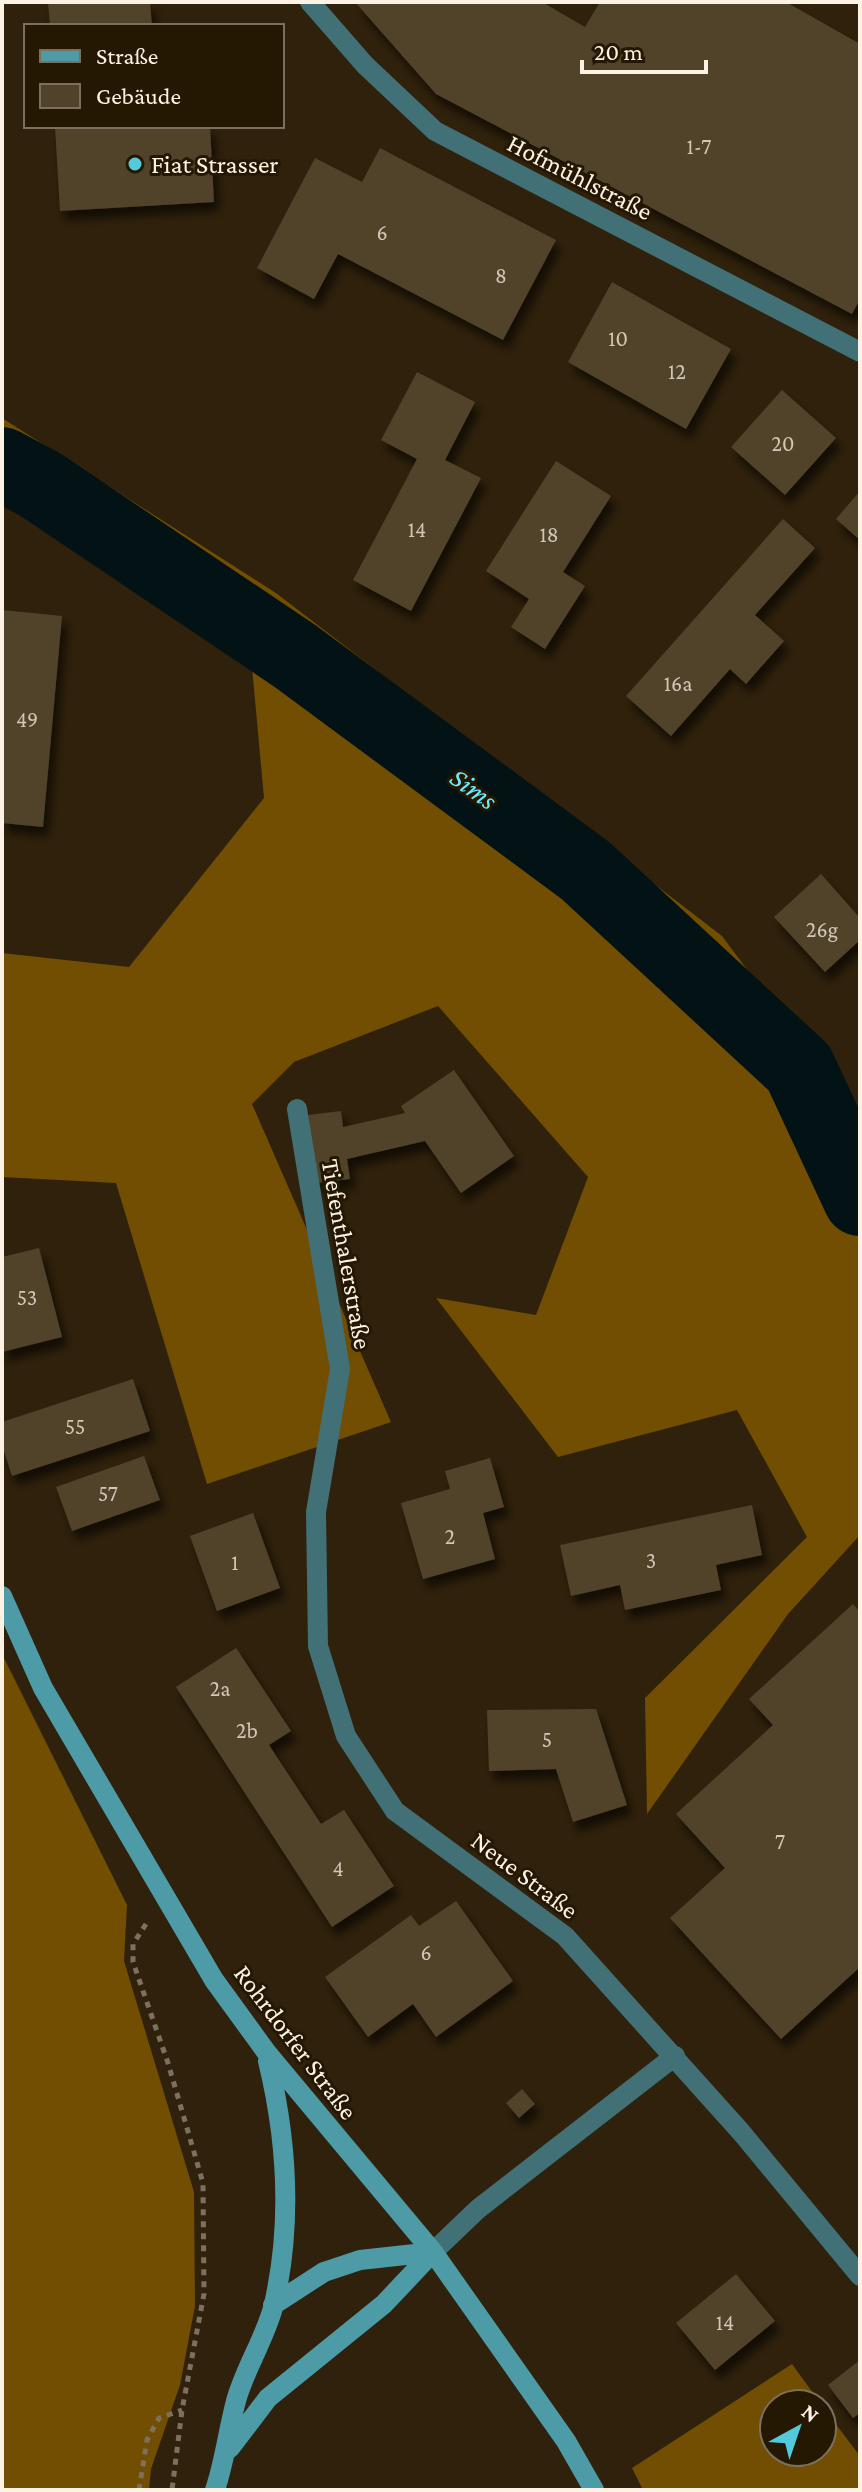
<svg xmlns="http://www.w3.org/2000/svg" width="862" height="2492" font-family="'Crimson Pro',serif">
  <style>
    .forest { fill: #724e03 }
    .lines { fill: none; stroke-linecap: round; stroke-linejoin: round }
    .river { stroke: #031215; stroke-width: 74 }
    .building { fill: #51422c; filter: url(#shadow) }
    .path { stroke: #7d715e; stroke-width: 5; stroke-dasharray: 6 6; stroke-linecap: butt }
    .minor { stroke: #417077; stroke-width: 20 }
    .secondary { stroke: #4c9ba7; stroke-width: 20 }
    .poi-dot { fill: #53cadc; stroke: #251803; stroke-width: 3 }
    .labels { text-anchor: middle; stroke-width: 6; stroke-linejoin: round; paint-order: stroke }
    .number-label { font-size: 22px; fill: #d1c7b7 }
    .poi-label { font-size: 26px; fill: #fcf3e5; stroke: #251803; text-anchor: start }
    .street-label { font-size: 26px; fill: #fcf3e5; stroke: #251803 }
    .water-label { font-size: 28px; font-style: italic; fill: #69ecff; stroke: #251803 }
  </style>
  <defs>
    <filter id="shadow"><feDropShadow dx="5" dy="9" stdDeviation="4" flood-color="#0009"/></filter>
  </defs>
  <rect width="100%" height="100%" fill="#2f210b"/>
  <path class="forest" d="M2,418l274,175 446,343 138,185v414l-72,79 -141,200 -2,-116 162,-161 -70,-127 -179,47 -122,-159 100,17 52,-138 -150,-171 -144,56 -42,42 139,318 -184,62 -91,-301 -114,-6v-224l127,14 135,-169 -12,-131 -250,-173z
    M2,1654l125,251 -3,56 70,231 1,114 -15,79 -29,84 -2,21h-147z
    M792,2364l29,40h-47v48h48v-46l38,50v34h-217l-11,-22z"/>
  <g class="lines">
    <path class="river" d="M2,464l39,21 254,171 291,215 213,197 61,131"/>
  </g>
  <path class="building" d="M48,2h102l2,24h-102z
    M355,2h187l43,25 15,-25h186l74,42v255l-8,15 -416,-220z
    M55,126h155l4,76 -154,9z
    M380,148l176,92 -53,100 -165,-86 -24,45 -57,-31 58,-110 47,24z
    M612,282l119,67 -45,80 -118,-67z
    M417,372l58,30 -30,58 36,18 -70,133 -58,-31 64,-121 -36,-19z
    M782,390l54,48 -51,57 -54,-48z
    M556,461l55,35 -48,76 22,14 -40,63 -34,-22 18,-28 -43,-28z
    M860,491v49l-24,-21z
    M783,519l32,29 -60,67 29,26 -38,43 -16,-15 -59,67 -45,-40z
    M2,610l60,6 -19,211 -41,-4z
    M821,874l39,44v22l-35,32 -51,-55z
    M454,1070l60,86 -53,37 -36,-52 -78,18 3,20 -34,4 -8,-68 33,-4 2,16 62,-14 -4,-7z
    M39,1248l23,89 -60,15v-95z
    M133,1379l17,52 -138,45 -10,-31v-23z
    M144,1456l16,44 -88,31 -16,-44z
    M490,1458l14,49 -21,6 12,46 -72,20 -22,-76 49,-14 -5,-18z
    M752,1505l10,50 -46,10 5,25 -96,20 -5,-25 -49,11 -11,-51z
    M253,1513l27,75 -63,23 -27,-75z
    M853,1604l7,8v355l-79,72 -111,-121 55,-50 -49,-54 97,-89 -24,-26z
    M236,1648l55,83 -22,14 52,79 23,-14 50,76 -62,41 -156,-240z
    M596,1709l31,96 -54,17 -17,-53 -67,2 -2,-61z
    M456,1901l57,80 -77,56 -23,-33 -45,33 -43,-60 86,-62 8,11z
    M522,2089l13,15 -16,14 -13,-15z
    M736,2274l39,47 -60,49 -39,-47z
    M860,2360v53l-7,5 -25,-33z"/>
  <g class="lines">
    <path class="path" d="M146,1924l-13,20v18l35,101 35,120 1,111 -22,116 -10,80
      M139,2490l8,-50 12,-22 23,-8"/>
    <path class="minor" d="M310,2l55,63 70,66 425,221
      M297,1109l43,260 -24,143 2,134 28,90 49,75 170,125 176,196 119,144
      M433,2252l45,-43 197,-153"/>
    <path class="secondary" d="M2,1596l41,92 171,292 53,73 166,199 133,189 28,49
      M273,2305l51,-33 36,-12 73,-8
      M230,2448l38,-50 116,-94 49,-52
      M215,2490c10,-30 13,-59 21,-89 9,-33 30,-64 38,-97 18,-80 13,-164 -6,-243"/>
  </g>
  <circle class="poi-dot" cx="135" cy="164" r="8"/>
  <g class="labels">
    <g class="number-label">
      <text x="699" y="154">1-7</text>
      <text x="382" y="240">6</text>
      <text x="501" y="283">8</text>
      <text x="618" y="346">10</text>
      <text x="677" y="379">12</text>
      <text x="783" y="451">20</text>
      <text x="417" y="537">14</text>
      <text x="549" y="542">18</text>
      <text x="678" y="691">16a</text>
      <text x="27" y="727">49</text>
      <text x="822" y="937">26g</text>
      <text x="27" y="1305">53</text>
      <text x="75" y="1434">55</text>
      <text x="108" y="1501">57</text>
      <text x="450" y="1544">2</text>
      <text x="651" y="1568">3</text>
      <text x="235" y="1570">1</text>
      <text x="220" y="1696">2a</text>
      <text x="247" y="1738">2b</text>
      <text x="547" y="1747">5</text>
      <text x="780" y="1849">7</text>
      <text x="338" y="1876">4</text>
      <text x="426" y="1960">6</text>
      <text x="725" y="2330">14</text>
    </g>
    <g class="poi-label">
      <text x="151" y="173">Fiat Strasser</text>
    </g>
    <g class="street-label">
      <text transform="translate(580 177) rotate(27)" y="9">Hofmühlstraße</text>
      <text transform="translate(347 1254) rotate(80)" y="9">Tiefenthalerstraße</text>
      <text transform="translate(525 1875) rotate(37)" y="9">Neue Straße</text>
      <text transform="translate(296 2042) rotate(53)" y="9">Rohrdorfer Straße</text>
    </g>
    <g class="water-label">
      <text transform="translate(474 788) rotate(36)" y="10">Sims</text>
    </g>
  </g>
  <rect width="862" height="2492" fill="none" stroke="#fcf3e5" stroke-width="8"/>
  <rect x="24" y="24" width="260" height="104" fill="#251803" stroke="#7b705d" stroke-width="2"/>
  <rect x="40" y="50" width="40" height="12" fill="#4c9ba7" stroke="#7b705d" stroke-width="2"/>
  <text x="96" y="64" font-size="24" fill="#fcf3e5">Straße</text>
  <rect x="40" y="84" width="40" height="24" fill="#51422c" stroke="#7b705d" stroke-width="2"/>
  <text x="96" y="104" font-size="24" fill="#fcf3e5">Gebäude</text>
  <g transform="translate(798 2428) rotate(40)"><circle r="38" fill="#251803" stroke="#7b705d" stroke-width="2"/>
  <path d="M0-6L14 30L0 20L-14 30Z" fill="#53cadc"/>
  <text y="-12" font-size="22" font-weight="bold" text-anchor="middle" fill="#fcf3e5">N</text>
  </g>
  <path d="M582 60v12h124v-12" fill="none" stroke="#fcf3e5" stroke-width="4"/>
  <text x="594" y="60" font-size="24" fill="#fcf3e5" stroke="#251803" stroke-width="6" paint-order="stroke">20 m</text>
</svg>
